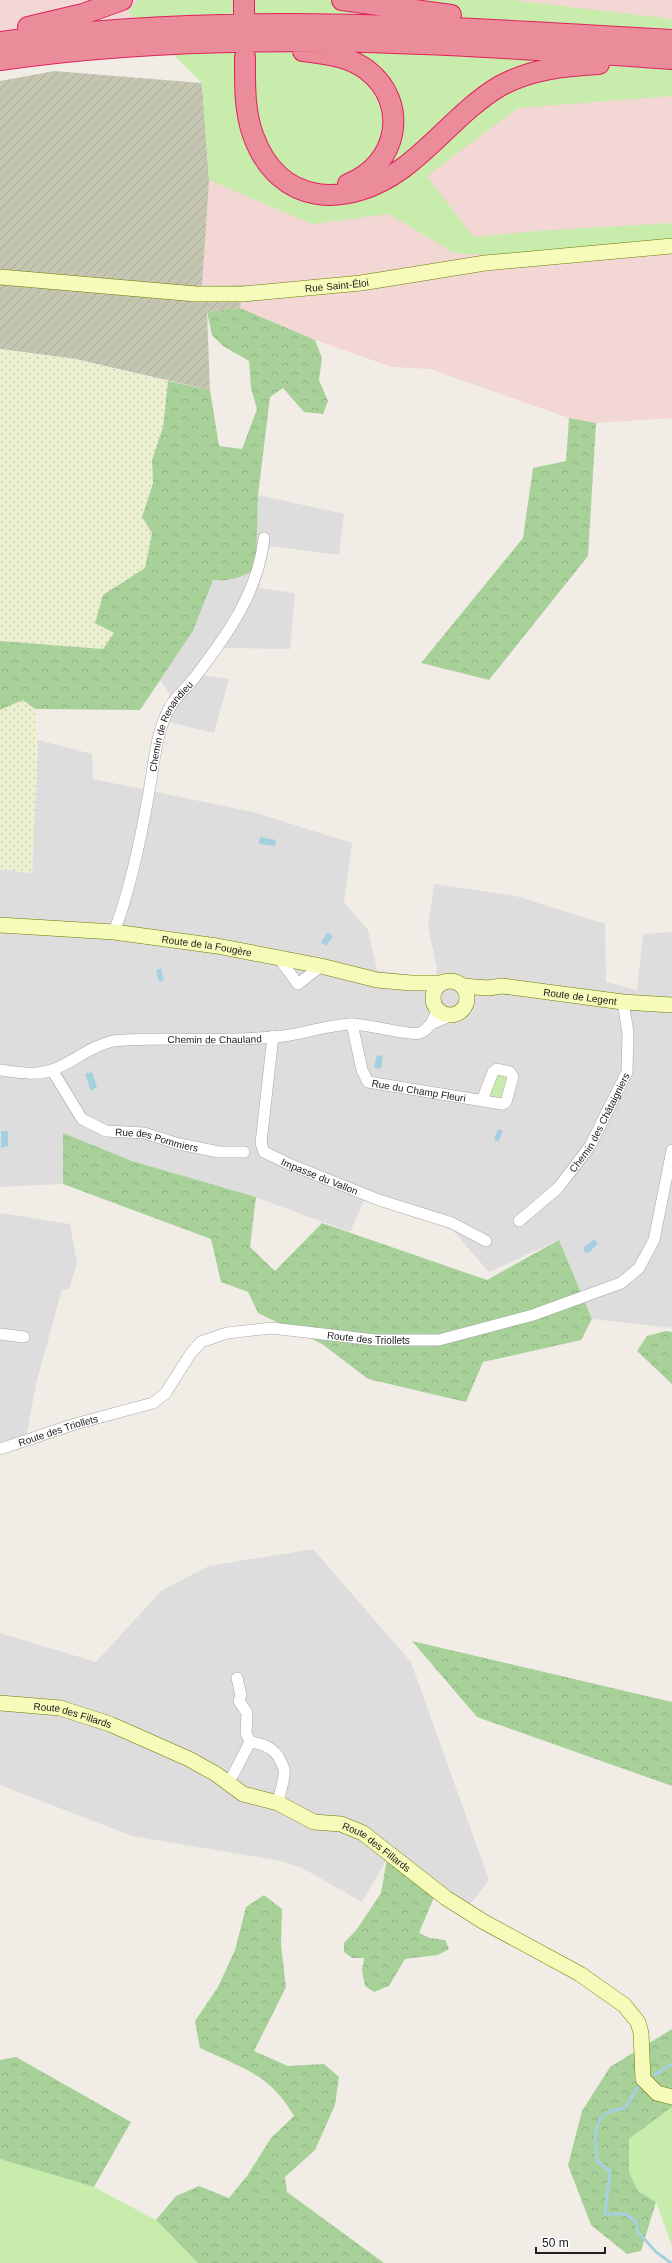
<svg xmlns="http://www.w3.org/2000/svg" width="672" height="2263" font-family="Arial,sans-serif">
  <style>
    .residential { fill: #dedddd }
    .commercial { fill: #f2d7d5 }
    .construction { fill: url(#construction-furrows) }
    .farmland { fill: url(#farmland-dots) }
    .grass { fill: #c8ecab }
    .forest { fill: url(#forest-crowns) }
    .water { fill: #a5d0df }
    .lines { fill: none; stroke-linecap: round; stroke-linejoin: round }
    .stream { stroke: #a5d0df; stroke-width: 3 }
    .street-casing { stroke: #a7a7a7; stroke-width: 12 }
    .secondary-casing { stroke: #6a7c01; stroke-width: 16 }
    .highway-casing { stroke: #e1215c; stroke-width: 22 }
    .street { stroke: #fff; stroke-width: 11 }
    .secondary { stroke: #f6fbb9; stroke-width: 15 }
    .highway { stroke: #ea8c9a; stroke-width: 20 }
    .labels { text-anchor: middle; stroke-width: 3; stroke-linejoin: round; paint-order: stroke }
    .street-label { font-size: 10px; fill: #202020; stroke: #fff }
  </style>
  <defs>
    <pattern id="construction-furrows" width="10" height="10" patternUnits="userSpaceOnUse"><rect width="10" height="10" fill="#c5c6b1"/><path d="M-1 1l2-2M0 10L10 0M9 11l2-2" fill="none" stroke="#a9aa98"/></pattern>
    <pattern id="farmland-dots" width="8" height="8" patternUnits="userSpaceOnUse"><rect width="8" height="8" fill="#ecf0d1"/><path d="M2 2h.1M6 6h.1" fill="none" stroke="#caceb3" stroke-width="1.8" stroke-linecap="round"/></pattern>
    <pattern id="forest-crowns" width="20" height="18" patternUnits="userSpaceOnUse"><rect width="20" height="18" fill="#a8d199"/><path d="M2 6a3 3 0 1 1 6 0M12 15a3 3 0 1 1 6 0" fill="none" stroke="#90b384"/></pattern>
  </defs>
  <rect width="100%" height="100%" fill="#f1ede6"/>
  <path class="residential" d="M258,495l86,19 -5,41 -69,-9 -11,42 36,5 -5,56 -66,-1 -22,27 27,4 -15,54 -45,-11v-29l-9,-13 33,-49 20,-51 11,1 32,-12z
    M38,740l54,14 1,25 160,33 99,31 -8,59 24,28 9,40 59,9 1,-11 -9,-41 6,-43 82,12 89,28 1,58 31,8 6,-56 29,-2v396l-80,-9 -33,-79 -70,32 -41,-47 -84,-24 -14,31 -95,-35 -123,-36 -69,-27v50l-63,3v-318l32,4z
    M0,1213l70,11 7,39 -8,26h-7l-26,95 -11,59 -25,11z
    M313,1549l98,113 78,218 -27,35 -75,-56 -25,43 -60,-34 -21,-7 -149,-25 -132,-51v-152l96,29 66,-72 47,-24z"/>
  <path class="commercial" d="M0,0h672v418l-76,5 -27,-5 -139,-49 -38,-2 -77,-27 -75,-32 4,-23 -42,1 14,-252 -216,3z"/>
  <path class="construction" d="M54,71l148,12 7,97 -7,106 42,-1 -4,23 -33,4 3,78 -135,-31 -75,-10v-268z"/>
  <path class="farmland" d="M0,349l75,10 93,22 -5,46 -11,33 1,23 -11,34 10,16 -7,35 -20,12 -30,43 19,10 -11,16 -103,-8z
    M23,700l12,9 3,31 -6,133 -32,-4v-159z"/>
  <path class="grass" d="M138,0h374l160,19v77l-154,12 -91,68 46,61 63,-6 136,-8v17l-190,15 -28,-2 -65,-39 -77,10 -103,-44 -7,-97 -74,-72z
    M502,1075l7,6 -9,17 -8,-1 -2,-4 8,-17z
    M672,2107v139l-16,-44 -18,-11 -9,-19v-33z
    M0,2159l94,28 62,33 42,43h-198z"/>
  <path class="forest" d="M240,308l75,32 7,18 -3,22 9,21 -5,13 -19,-2 -21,-24 -13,9 -12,98 -2,74c-14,8 -26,13 -43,11l-20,51 -53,79 -105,-1 -12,-9 -23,10v-69l103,8 11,-16 -19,-10 8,-28 42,-27 7,-35 -10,-16 11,-34 -1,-23 11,-33 5,-46 42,9 9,56 23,3 15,-40 -6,-21 -2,-27 -26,-15 -11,-11 -5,-23z
    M569,418l27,5 -8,133 -99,124 -68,-17 102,-125 10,-70 33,-7z
    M63,1133l69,28 124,36 -6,50 25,24 47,-48 165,57 72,-40 33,79 -11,21 -98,22 -17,40 -98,-23 -46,-35 -64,-31 -10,-21 -27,-10 -10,-43 -148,-55z
    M666,1331l6,1v52l-35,-33 10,-15z
    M412,1641l260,61v84l-195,-69z
    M387,1859l48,36 -16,38 11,5 15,2 4,9 -11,6 -33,4 -16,27 -15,6 -9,-6 -3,-15 2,-13h-12l-8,-6v-9l13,-14 24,-36z
    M264,1895l18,14 -1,36 5,42 -32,64 34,15 36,-2 15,13 -4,28 -20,45 -30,27 2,15 97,71h-186l-42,-43 20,-24 23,-10 30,12 18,-22 24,-38 23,-22c-24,-42 -52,-48 -94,-68l-5,-27 23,-34 17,-37 11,-43z
    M672,2029v78l-43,32v33l9,19 18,11 -15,49 -14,3 -36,-29 -23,-60 14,-54 28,-44z
    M16,2057l115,65 -37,65 -94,-28v-99z"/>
  <path class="water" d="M260,837l16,3 -1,6 -16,-2z
    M328,932l5,4 -7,10 -5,-4z
    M158,969h3l3,11 -5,2 -3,-11z
    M377,1055l6,1 -2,12 -3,1 -4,-2z
    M92,1072l5,15 -6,4 -6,-17z
    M498,1129l5,2 -4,10h-3l-2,-2z
    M1,1131h7v15l-7,2z
    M594,1239l4,5 -10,9h-3l-2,-5z"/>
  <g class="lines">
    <path class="stream" d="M655,2075l17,-11
      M640,2084l-15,24c-5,1 -13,2 -18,5 -16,8 -11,34 -10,48l13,10 -5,43h20l11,7 2,11 18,20 15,11"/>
    <defs>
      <g id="street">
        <path id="s1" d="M114,932c17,-44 27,-94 35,-140 5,-28 7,-61 21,-85 6,-11 18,-20 25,-30 33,-43 63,-85 69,-139"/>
        <path d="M278,957l20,27 23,-18"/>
        <path id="s2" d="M352,1024l10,46 6,12 134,22 4,-2 7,-25 -3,-5 -13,-3 -4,3 -11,28"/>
        <path d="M431,1024l21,-9"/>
        <path id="s3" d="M273,1036l-12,107 3,9 25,12 90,36 73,23 34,18"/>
        <path id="s4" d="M0,1070c16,2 36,6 52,0 22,-8 38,-24 61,-29 56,-5 115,2 170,-5 23,-3 44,-11 68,-12 17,0 59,12 69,9 10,-4 14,-15 18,-23"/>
        <path id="s5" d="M52,1070l30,49 24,12 38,2 35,11 40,8h25"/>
        <path id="s6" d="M519,1221l39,-33 32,-42 37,-74 1,-39 -5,-31"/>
        <path d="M0,1334l24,3"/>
        <path id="s7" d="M0,1449l75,-25 78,-21 12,-9 26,-41 10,-11 26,-9 44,-5 104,12h64l94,-25 88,-32 18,-15 15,-28 18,-90"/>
        <path d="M237,1678l4,17 -2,6 8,12 -1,20 4,9"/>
        <path d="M226,1783l7,-8 17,-33c17,2 28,8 34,27 2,8 -5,25 -6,34"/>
      </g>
      <g id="secondary">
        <path id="s8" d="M0,277l196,17h47l118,-11 124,-20 187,-17"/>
        <path id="s9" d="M0,925l114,7 103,14 104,20 56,14 34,3h31"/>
        <circle cx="450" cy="998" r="17"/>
        <path id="s10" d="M462,986l26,2 14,-2 121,16 49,3"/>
        <path id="s11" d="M0,1703l60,5 50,16 79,35 27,15 27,20 35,9 36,19 27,2 22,9 83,65 38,24 96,52 44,31 14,17 3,11 2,46 14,14 15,4"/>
      </g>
      <path id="highway" d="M244,0v15
        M342,0l109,15
        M28,27l55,-13 39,-14
        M0,42c226,-31 446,-15 672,-2
        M303,51c22,3 46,5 64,19 43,33 31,95 -19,114
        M245,57c0,25 -1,53 8,78 26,72 94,74 150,33 34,-25 60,-60 97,-82 31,-17 64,-20 99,-22
        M0,60c223,-32 448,-17 672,-1"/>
    </defs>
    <use href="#street" class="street-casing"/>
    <use href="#secondary" class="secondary-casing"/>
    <use href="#highway" class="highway-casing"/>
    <use href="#street" class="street"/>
    <use href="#secondary" class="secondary"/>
    <use href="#highway" class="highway"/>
  </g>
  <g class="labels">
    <g class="street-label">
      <text dy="4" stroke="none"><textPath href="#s8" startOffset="338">Rue Saint-Éloi</textPath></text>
      <text dy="4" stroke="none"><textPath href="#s1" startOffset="215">Chemin de Renandieu</textPath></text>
      <text dy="4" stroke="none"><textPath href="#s9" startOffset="208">Route de la Fougère</textPath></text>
      <text dy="4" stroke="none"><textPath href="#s10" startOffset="119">Route de Legent</textPath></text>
      <text dy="4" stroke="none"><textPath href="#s4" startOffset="222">Chemin de Chauland</textPath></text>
      <text dy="4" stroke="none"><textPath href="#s2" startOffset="112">Rue du Champ Fleuri</textPath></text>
      <text dy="4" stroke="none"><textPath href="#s6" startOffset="129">Chemin des Châtaigniers</textPath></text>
      <text dy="4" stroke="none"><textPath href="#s5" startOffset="136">Rue des Pommiers</textPath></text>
      <text dy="4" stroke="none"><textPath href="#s3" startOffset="178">Impasse du Vallon</textPath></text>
      <text dy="4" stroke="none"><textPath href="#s7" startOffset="408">Route des Triollets</textPath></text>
      <text dy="4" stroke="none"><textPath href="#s7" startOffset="61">Route des Triollets</textPath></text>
      <text dy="4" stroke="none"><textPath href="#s11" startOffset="74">Route des Fillards</textPath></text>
      <text dy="4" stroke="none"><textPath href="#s11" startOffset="410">Route des Fillards</textPath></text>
    </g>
  </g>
  <path d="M536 2247v6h69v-6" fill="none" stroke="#202020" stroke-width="2"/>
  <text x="542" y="2247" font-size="12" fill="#202020" stroke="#ffffff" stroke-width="3" paint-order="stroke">50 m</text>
</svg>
